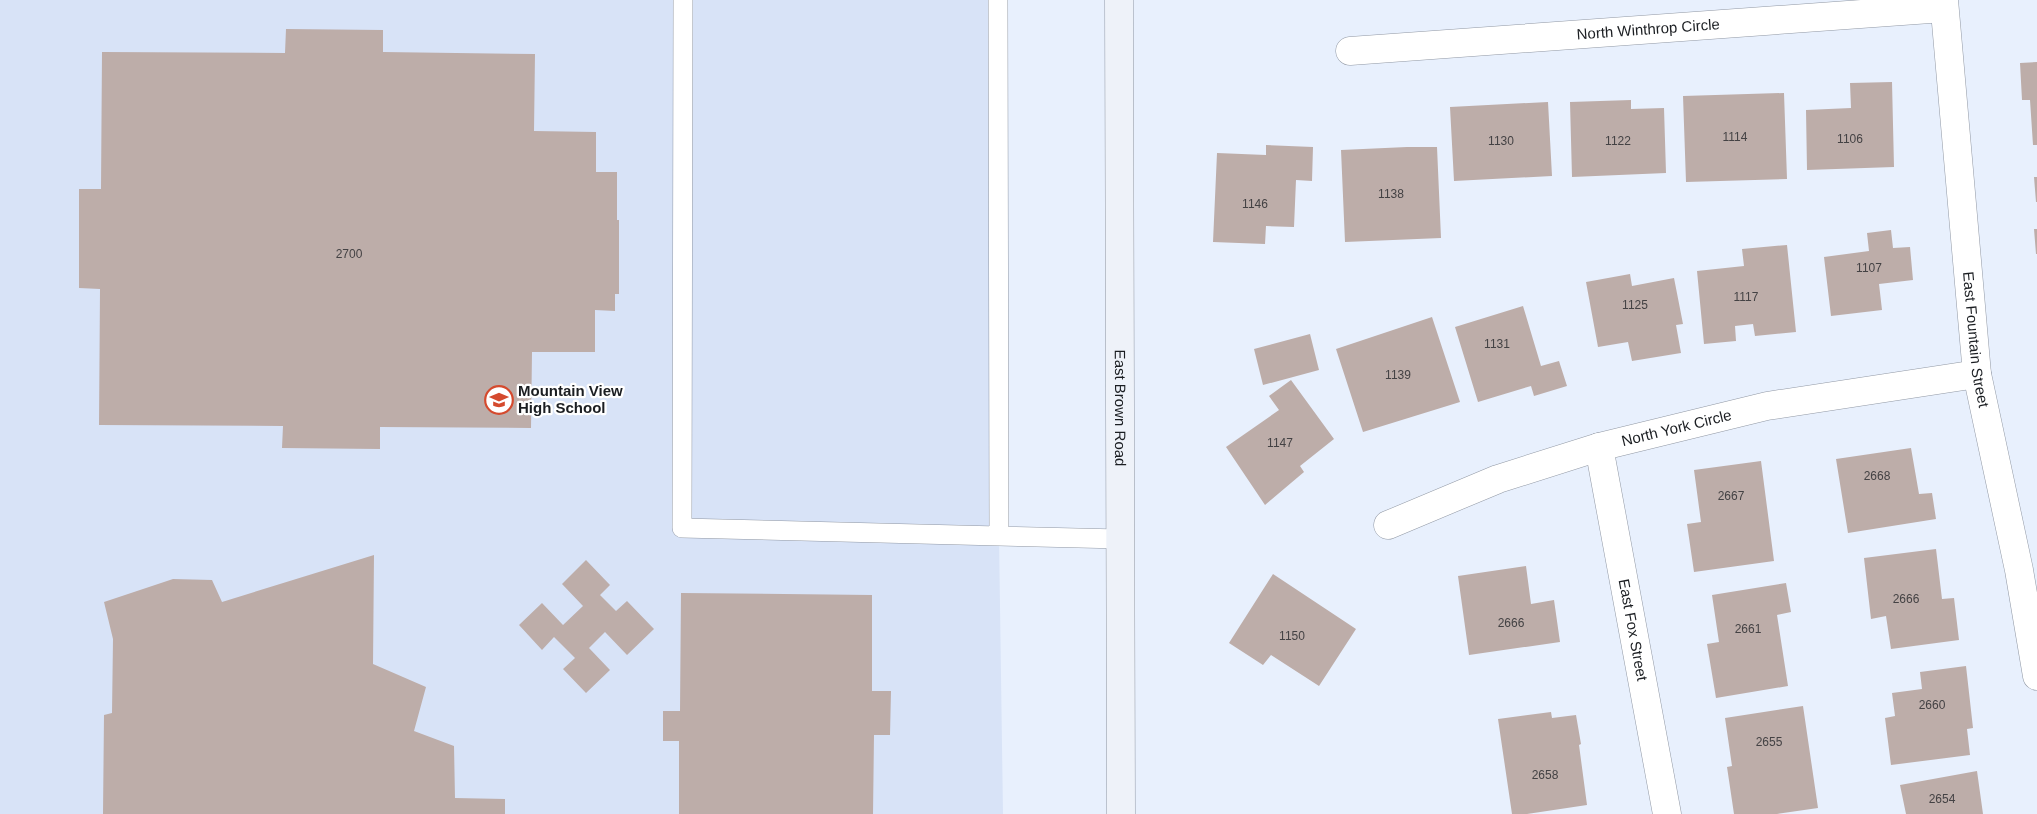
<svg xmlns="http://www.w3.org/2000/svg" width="2037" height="814" font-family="Arial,sans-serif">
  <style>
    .built { fill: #d8e3f7 }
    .building { fill: #bdada9 }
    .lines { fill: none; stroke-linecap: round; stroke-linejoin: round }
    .service-casing { stroke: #9198a4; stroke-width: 20 }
    .minor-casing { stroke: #9198a4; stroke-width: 29 }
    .secondary-casing { stroke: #9198a4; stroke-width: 29 }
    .service { stroke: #fff; stroke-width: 19 }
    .minor { stroke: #fff; stroke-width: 28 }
    .secondary { stroke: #eef2f9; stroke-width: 28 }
    .labels { text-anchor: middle; stroke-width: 4.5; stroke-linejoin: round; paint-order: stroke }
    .number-label { font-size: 12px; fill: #444244 }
    .street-label { font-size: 15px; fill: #1b1e22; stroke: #fff }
    .poi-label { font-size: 15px; font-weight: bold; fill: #1b1e22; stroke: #fff; text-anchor: start }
  </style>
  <rect width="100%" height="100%" fill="#e8f0fd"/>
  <path class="built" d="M0,0h997l2,536 4,278h-1003z"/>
  <path class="building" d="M286,29l97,1v22l152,2 -1,77 62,1v40h21v48h2v74h-4v17l-20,-1v42h-63l-1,76 -151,-1v22l-98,-1 1,-22 -184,-1 1,-136 -21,-1v-99h22l1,-137 183,1z
    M2037,62v83h-4l-3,-45h-8l-2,-37z
    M1892,82l2,85 -87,3 -1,-60 45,-2 -1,-25z
    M1784,93l3,86 -101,3 -3,-86z
    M1631,100v9l33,-1 2,65 -94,4 -2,-75z
    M1548,102l4,74 -98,5 -4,-74z
    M1266,145l47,2 -1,34 -16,-1 -2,47 -28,-1 -1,18 -52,-2 4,-89 49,2z
    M1407,147h30l4,91 -96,4 -4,-92z
    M2034,177h3v25h-1z
    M2034,229h3v25h-1z
    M1891,230l2,18 17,-1 3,33 -34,4 3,26 -51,6 -7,-59 45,-6 -2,-18z
    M1787,245l9,87 -41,4 -2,-12 -18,2 1,15 -32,3 -7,-73 47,-5 -2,-17z
    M1630,274l2,12 42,-8 9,46 -7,1 5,28 -49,8 -4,-19 -30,5 -12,-65z
    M1523,306l18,60 18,-5 8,25 -33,10 -3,-10 -53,16 -23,-75z
    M1432,317l28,85 -97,30 -27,-83z
    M1310,334l9,36 -56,15 -9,-36z
    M1291,380l43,59 -34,27 4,6 -39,33 -39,-58 53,-37 -10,-14z
    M1911,448l8,46 13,-1 4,26 -88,14 -12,-74z
    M1761,461l13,100 -80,11 -7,-48 14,-2 -7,-52z
    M1936,549l6,50 12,-1 5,42 -68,9 -5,-33 -15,3 -7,-61z
    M374,555l-1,109 53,23 -12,44 40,15 1,52 50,1v15h-402l1,-99 8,-2 1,-74 -9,-37 69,-23 39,1 10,22z
    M586,560l24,25 -10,10 16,16 11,-10 27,28 -27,26 -22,-23 -16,16 21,22 -24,23 -23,-24 12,-11 -21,-21 -12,13 -23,-25 23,-22 21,22 20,-19 -21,-22z
    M1526,566l5,38 23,-4 6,42 -91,13 -11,-79z
    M1273,574l83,55 -37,57 -48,-31 -8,10 -34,-22z
    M1786,583l5,29 -14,3 11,71 -72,12 -9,-54 12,-2 -7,-47z
    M681,593l191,2v96h19l-1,44h-16l-1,79h-194v-73h-16v-30h17z
    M1966,666l7,62 -6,1 3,26 -79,10 -6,-47 10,-2 -3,-23 30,-4 -2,-17z
    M1803,706l15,102 -41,6h-43l-7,-47 5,-1 -7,-48z
    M1551,712l1,6 24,-3 5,29 -2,1 8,60 -60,9h-15l-14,-95z
    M1977,771l6,43h-77l-6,-29z"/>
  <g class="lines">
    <defs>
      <path id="service" d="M683,0l-1,528 438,11
        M998,0l1,536"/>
      <g id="minor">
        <path id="s1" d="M1944,0l33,374 42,196 18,106"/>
        <path id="s2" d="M1350,51l594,-43"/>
        <path id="s3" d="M1599,447l68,367"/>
        <path id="s4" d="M1388,525l110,-46 101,-32 168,-41 210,-32"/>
      </g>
      <g id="secondary">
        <path id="s5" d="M1119,0l2,814"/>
      </g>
    </defs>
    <use href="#service" class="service-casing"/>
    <use href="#minor" class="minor-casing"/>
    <use href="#secondary" class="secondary-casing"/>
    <use href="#service" class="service"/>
    <use href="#minor" class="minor"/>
    <use href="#secondary" class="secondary"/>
  </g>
  <defs>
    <symbol id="school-ring" viewBox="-11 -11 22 22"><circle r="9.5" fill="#fff" stroke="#d54a2e" stroke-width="1.5"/><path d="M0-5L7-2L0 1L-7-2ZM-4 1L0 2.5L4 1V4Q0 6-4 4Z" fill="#d54a2e"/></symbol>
  </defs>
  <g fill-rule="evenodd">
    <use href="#school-ring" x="483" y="384" width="32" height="32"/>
  </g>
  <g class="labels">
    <g class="number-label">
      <text x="1735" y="141">1114</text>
      <text x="1850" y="143">1106</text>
      <text x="1501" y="145">1130</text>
      <text x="1618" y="145">1122</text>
      <text x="1391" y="198">1138</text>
      <text x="1255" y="208">1146</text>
      <text x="349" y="258">2700</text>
      <text x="1869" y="272">1107</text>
      <text x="1746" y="301">1117</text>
      <text x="1635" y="309">1125</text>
      <text x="1497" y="348">1131</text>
      <text x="1398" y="379">1139</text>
      <text x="1280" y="447">1147</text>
      <text x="1877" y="480">2668</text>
      <text x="1731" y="500">2667</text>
      <text x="1906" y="603">2666</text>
      <text x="1511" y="627">2666</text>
      <text x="1748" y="633">2661</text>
      <text x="1292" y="640">1150</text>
      <text x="1932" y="709">2660</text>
      <text x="1769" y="746">2655</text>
      <text x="1545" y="779">2658</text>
      <text x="1942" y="803">2654</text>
    </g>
    <g class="street-label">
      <text dy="5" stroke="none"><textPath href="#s2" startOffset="299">North Winthrop Circle</textPath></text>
      <text dy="5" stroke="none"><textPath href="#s1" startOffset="341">East Fountain Street</textPath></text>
      <text dy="5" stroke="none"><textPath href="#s5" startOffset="408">East Brown Road</textPath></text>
      <text dy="5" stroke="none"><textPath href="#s4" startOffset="305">North York Circle</textPath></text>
      <text dy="5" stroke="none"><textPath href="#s3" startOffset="186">East Fox Street</textPath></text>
    </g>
    <g class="poi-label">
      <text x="518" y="396">Mountain View<tspan x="518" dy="17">High School</tspan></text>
    </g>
  </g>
</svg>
